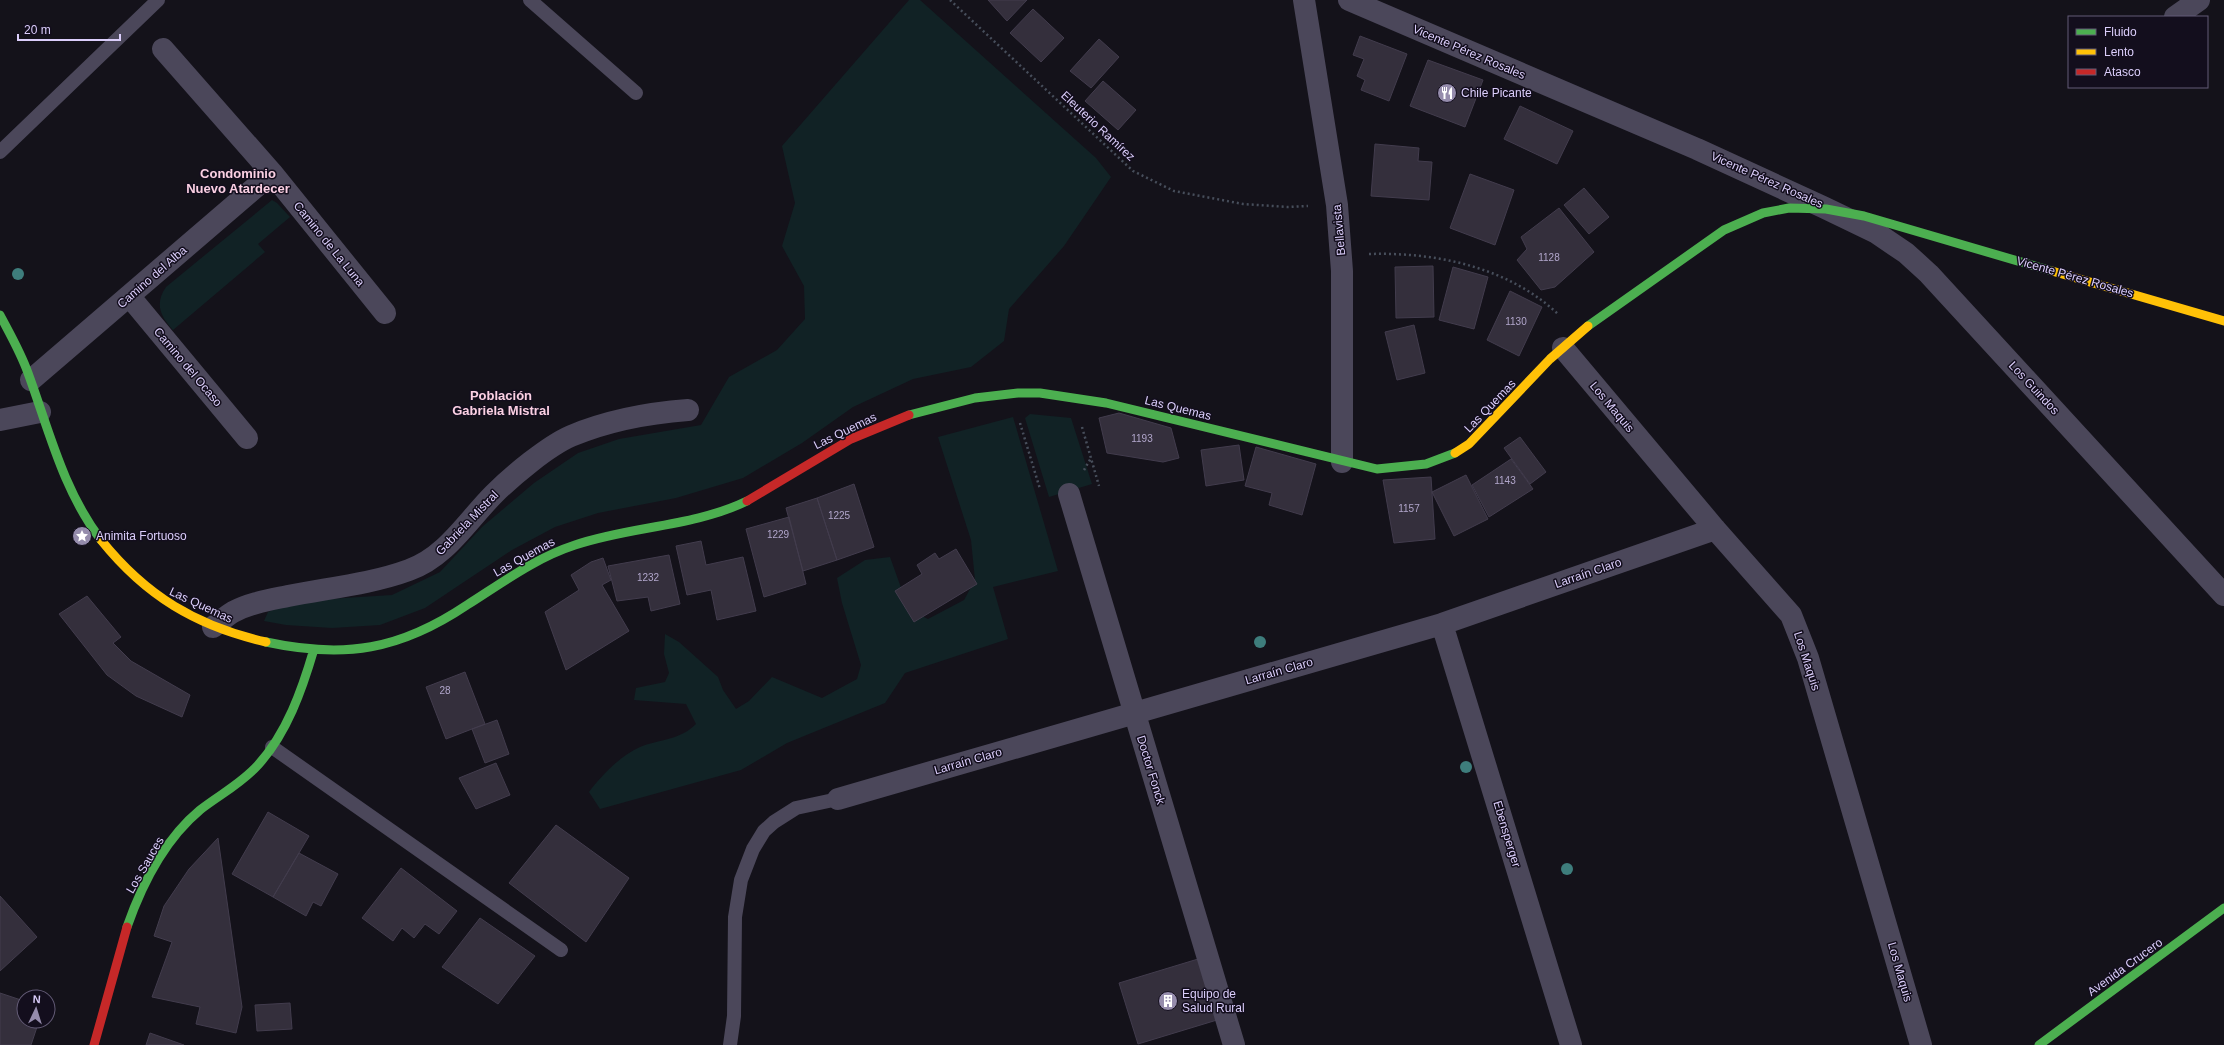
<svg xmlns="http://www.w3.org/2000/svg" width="2224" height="1045" font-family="Arial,sans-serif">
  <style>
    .green { fill: #112225 }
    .building { fill: #342f3c; stroke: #423c4d }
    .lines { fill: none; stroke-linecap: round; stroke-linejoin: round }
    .path { stroke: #474e5b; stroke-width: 2.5; stroke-dasharray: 2 3; stroke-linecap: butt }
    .lane { stroke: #4b475a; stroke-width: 14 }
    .street { stroke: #4b475a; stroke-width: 22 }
    .fast { stroke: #4caf50; stroke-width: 9 }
    .slow { stroke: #ffc107; stroke-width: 9 }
    .jam { stroke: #c62828; stroke-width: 9 }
    .tree { fill: #3e7d7c }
    .labels { text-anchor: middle; stroke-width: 3; stroke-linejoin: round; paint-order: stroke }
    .number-label { font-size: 10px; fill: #b1a6cb }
    .street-label { font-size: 12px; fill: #dbcefb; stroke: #130e1d }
    .poi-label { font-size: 12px; fill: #dbcefb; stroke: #130e1d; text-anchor: start }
    .neighbourhood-label { font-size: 13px; font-weight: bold; fill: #fbd0e3; stroke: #130e1d }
  </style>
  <rect width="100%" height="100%" fill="#14121a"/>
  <path class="green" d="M909,0h11l176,158 15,19 -47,69 -55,63 -5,32 -33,26 -58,12 -60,28 -51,36 -59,35 -67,20 -78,15 -43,14 -43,23 -87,58 -45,17 -48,3 -46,-3 -22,-4 4,-9 14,-6 30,-6 80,-5 48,-23 42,-45 52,-44 44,-30 41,-14 82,-14 28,-48 48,-27 28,-31 -1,-33 -22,-40 13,-43 -13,-57z
    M272,200l5,3 13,14 -32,27 7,8 -92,78c-12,-13 -19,-26 -7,-43z
    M1030,414l41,4 21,66 -43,13 -24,-79z
    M1013,417l45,154 -65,16 15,52 -103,34 -20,30 -98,40 -46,27 -141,39 -11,-17c12,-16 32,-37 51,-45 21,-8 40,-7 56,-23l-10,-20 -52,-4 2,-12 29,-6 4,-9 -5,-19 1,-20 14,8 39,35 5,13 13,19 13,-8 23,-24 50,21 35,-19 4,-14 -19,-62 -5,-25 28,-18 25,-3 19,53 19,9 36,-19 11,-20 -4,-40 -33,-103z"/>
  <path class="building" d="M988,0h39l-20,21z
    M1033,9l31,29 -23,24 -31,-29z
    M1360,36l47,18 -18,47 -28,-11 4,-10 -8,-4 7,-17 -11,-4z
    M1099,39l20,18 -28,31 -21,-17z
    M1428,60l55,20 -18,47 -55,-21z
    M1103,81l33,29 -18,20 -33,-29z
    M1520,106l53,25 -16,33 -53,-25z
    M1375,144l44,4 -1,13 14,1 -3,38 -58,-4z
    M1470,174l44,16 -19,55 -45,-17z
    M1584,188l25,29 -20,17 -25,-29z
    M1559,208l35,44 -39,35 -14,3 -24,-30 10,-11 -6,-12z
    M1433,266l1,51 -38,1 -1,-51z
    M1453,267l35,10 -14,52 -35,-9z
    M1510,291l32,16 -23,49 -32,-16z
    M1414,325l11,48 -28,7 -12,-48z
    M1119,413l52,15 8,30 -16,4 -56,-9 -8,-35z
    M1520,437l26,35 -16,12 -26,-36z
    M1239,445l5,35 -38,6 -5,-36z
    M1256,447l60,17 -14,51 -33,-10 3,-12 -27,-7z
    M1511,459l22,30 -44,28 -17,-32z
    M1466,475l22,44 -34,17 -22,-44z
    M1431,477l4,62 -41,4 -11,-63z
    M854,484l20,63 -37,13 -20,-62z
    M817,498l20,62 -34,11 -17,-63z
    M789,517l17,67 -42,13 -18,-68z
    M701,541l5,24 37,-8 13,54 -39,9 -6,-30 -24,5 -11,-49z
    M956,549l21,35 -63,38 -19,-31 27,-17 -5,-9 18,-12 4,6z
    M669,555l11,49 -29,7 -3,-14 -31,4 -9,-35z
    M603,558l8,22 -9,5 27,46 -63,39 -21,-58 34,-22 -8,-15 20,-13z
    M87,596l34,41 -8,6 18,18 59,34 -8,22 -46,-21 -29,-21 -48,-61z
    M465,672l20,52 -39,15 -20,-52z
    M497,720l12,34 -24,9 -13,-34z
    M496,763l14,32 -34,14 -17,-31z
    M268,812l41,24 -36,61 -41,-23z
    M556,825l73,53 -43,64 -77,-59z
    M218,838l24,169 -6,26 -40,-9 4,-17 -48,-10 20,-55 -18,-6 10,-30 25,-37z
    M299,853l39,21 -17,32 -8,-4 -7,14 -33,-19z
    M401,868l56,43 -18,23 -14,-10 -11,14 -12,-10 -9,13 -31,-23z
    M0,896l37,41 -37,34z
    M480,918l55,38 -37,48 -56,-37z
    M1198,959l19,61 -79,24 -19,-61z
    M0,993l24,8v20h15l-8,24h-31z
    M290,1003l2,26 -35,2 -2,-26z
    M150,1033l34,12h-38z"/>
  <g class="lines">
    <path class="path" d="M950,0l183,171 41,20 69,13 45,3 20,-1
      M1369,254c67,-2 139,13 189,60
      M1020,423l20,66
      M1082,427l17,59
      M1084,470l7,-12"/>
    <path class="lane" d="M530,0l106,93
      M0,152l158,-152
      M272,747l289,203
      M730,1045l4,-29 1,-99 6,-37 12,-31 11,-18 10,-9 22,-14 42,-9"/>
    <path class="street" d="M1304,0l33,205 5,66v191
      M1349,0l348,149 126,58 52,25 31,21 23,21 295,321
      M2175,17l24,-17
      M163,49l109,124 113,140
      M130,297l117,141
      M1563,348l152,181 76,86 17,43 113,387
      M31,380l241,-207
      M0,420l40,-8
      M1069,494l165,551
      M1442,624l129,421
      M213,627c7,-5 13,-11 20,-15 17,-9 36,-12 55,-16 40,-8 83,-12 121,-26 37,-13 58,-49 85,-76 18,-18 54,-48 77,-58 38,-16 77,-23 117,-26
      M838,799l604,-175 273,-95"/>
    <path class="fast" d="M0,315c10,19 21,38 28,58 21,57 35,117 73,167
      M1588,326l136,-96 39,-17 26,-5 37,1 38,7 188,55
      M909,415l66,-17 43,-5h22l66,10 271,66 49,-5 29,-11
      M266,642c79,17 134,8 201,-37 35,-22 68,-47 108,-60 56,-19 118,-18 172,-44
      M127,927c15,-43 37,-87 73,-117 19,-15 41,-26 58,-45 29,-32 44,-75 56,-116
      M2039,1045l185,-137"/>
    <path class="slow" d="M2052,271l172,50
      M1455,453l14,-9 81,-85 38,-33
      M101,540c45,56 95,86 165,102"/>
    <path class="jam" d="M747,501l104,-62 58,-24
      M94,1045l33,-118"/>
  </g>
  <g class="tree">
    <circle cx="18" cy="274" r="6"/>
    <circle cx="1260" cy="642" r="6"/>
    <circle cx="1466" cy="767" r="6"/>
    <circle cx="1567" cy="869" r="6"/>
  </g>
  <defs>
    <symbol id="restaurant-disc" viewBox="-11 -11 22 22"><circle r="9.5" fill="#958cac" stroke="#130e1d"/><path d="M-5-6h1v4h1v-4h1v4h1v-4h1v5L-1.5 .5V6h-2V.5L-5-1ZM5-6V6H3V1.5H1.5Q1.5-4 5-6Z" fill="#fff"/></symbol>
    <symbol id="sight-disc" viewBox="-11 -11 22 22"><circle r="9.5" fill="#958cac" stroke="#130e1d"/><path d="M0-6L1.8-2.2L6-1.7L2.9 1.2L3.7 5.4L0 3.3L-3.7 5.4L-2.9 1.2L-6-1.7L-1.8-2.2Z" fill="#fff"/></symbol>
    <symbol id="building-disc" viewBox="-11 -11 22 22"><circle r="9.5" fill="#958cac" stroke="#130e1d"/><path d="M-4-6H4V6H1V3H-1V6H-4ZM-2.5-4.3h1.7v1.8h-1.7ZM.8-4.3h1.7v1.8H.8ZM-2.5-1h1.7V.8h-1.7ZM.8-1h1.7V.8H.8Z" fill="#fff"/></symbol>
  </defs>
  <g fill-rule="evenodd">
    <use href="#restaurant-disc" x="1436" y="82" width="22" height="22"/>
    <use href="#sight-disc" x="71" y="525" width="22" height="22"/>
    <use href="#building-disc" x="1157" y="990" width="22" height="22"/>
  </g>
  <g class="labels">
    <g class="number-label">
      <text x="1549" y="261">1128</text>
      <text x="1516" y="325">1130</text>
      <text x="1142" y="442">1193</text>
      <text x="1505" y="484">1143</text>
      <text x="1409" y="512">1157</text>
      <text x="839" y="519">1225</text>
      <text x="778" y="538">1229</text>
      <text x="648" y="581">1232</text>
      <text x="445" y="694">28</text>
    </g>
    <g class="street-label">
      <text transform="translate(1469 52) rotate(23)" y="4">Vicente Pérez Rosales</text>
      <text transform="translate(1098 126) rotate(43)" y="4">Eleuterio Ramírez</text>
      <text transform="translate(1767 180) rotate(24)" y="4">Vicente Pérez Rosales</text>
      <text transform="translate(1339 230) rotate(-95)" y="4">Bellavista</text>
      <text transform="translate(329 244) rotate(51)" y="4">Camino de La Luna</text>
      <text transform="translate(152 277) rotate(-41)" y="4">Camino del Alba</text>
      <text transform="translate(2075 277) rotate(16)" y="4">Vicente Pérez Rosales</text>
      <text transform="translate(188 367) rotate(50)" y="4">Camino del Ocaso</text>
      <text transform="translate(2034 388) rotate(47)" y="4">Los Guindos</text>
      <text transform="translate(1490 406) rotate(-46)" y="4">Las Quemas</text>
      <text transform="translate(1612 407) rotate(50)" y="4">Los Maquis</text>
      <text transform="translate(1178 408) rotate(14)" y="4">Las Quemas</text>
      <text transform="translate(845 431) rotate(-26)" y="4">Las Quemas</text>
      <text transform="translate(467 523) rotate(-46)" y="4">Gabriela Mistral</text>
      <text transform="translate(524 557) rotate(-29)" y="4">Las Quemas</text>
      <text transform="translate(1588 573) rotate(-19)" y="4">Larraín Claro</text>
      <text transform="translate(201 605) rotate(25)" y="4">Las Quemas</text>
      <text transform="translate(1807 661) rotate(72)" y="4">Los Maquis</text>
      <text transform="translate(1279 671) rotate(-16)" y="4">Larraín Claro</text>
      <text transform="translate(968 761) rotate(-16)" y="4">Larraín Claro</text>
      <text transform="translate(1151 770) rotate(73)" y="4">Doctor Fonck</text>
      <text transform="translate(1507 834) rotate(73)" y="4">Ebensperger</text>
      <text transform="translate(145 865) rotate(-60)" y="4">Los Sauces</text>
      <text transform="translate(2125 967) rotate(-36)" y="4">Avenida Crucero</text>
      <text transform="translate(1900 972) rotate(74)" y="4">Los Maquis</text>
    </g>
    <g class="poi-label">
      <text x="1461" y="97">Chile Picante</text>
      <text x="96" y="540">Animita Fortuoso</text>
      <text x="1182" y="998">Equipo de<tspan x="1182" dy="14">Salud Rural</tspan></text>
    </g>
    <g class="neighbourhood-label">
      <text x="238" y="178">Condominio<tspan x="238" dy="15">Nuevo Atardecer</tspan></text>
      <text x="501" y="400">Población<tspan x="501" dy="15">Gabriela Mistral</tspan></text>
    </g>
  </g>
  <rect x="2068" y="16" width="140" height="72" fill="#130e1d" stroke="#635b76"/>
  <rect x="2076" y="29" width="20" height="6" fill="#4caf50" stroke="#635b76"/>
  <text x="2104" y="36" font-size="12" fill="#dbcefb">Fluido</text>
  <rect x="2076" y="49" width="20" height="6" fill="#ffc107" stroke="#635b76"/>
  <text x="2104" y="56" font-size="12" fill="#dbcefb">Lento</text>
  <rect x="2076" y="69" width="20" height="6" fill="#c62828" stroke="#635b76"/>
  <text x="2104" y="76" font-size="12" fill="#dbcefb">Atasco</text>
  <g transform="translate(36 1009) rotate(4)"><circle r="19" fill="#130e1d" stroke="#635b76"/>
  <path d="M0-3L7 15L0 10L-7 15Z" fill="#958cac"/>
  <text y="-6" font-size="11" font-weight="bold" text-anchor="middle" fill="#dbcefb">N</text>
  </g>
  <path d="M18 34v6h102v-6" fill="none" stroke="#dbcefb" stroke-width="2"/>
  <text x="24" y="34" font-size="12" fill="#dbcefb" stroke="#130e1d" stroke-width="3" paint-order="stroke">20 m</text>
</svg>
